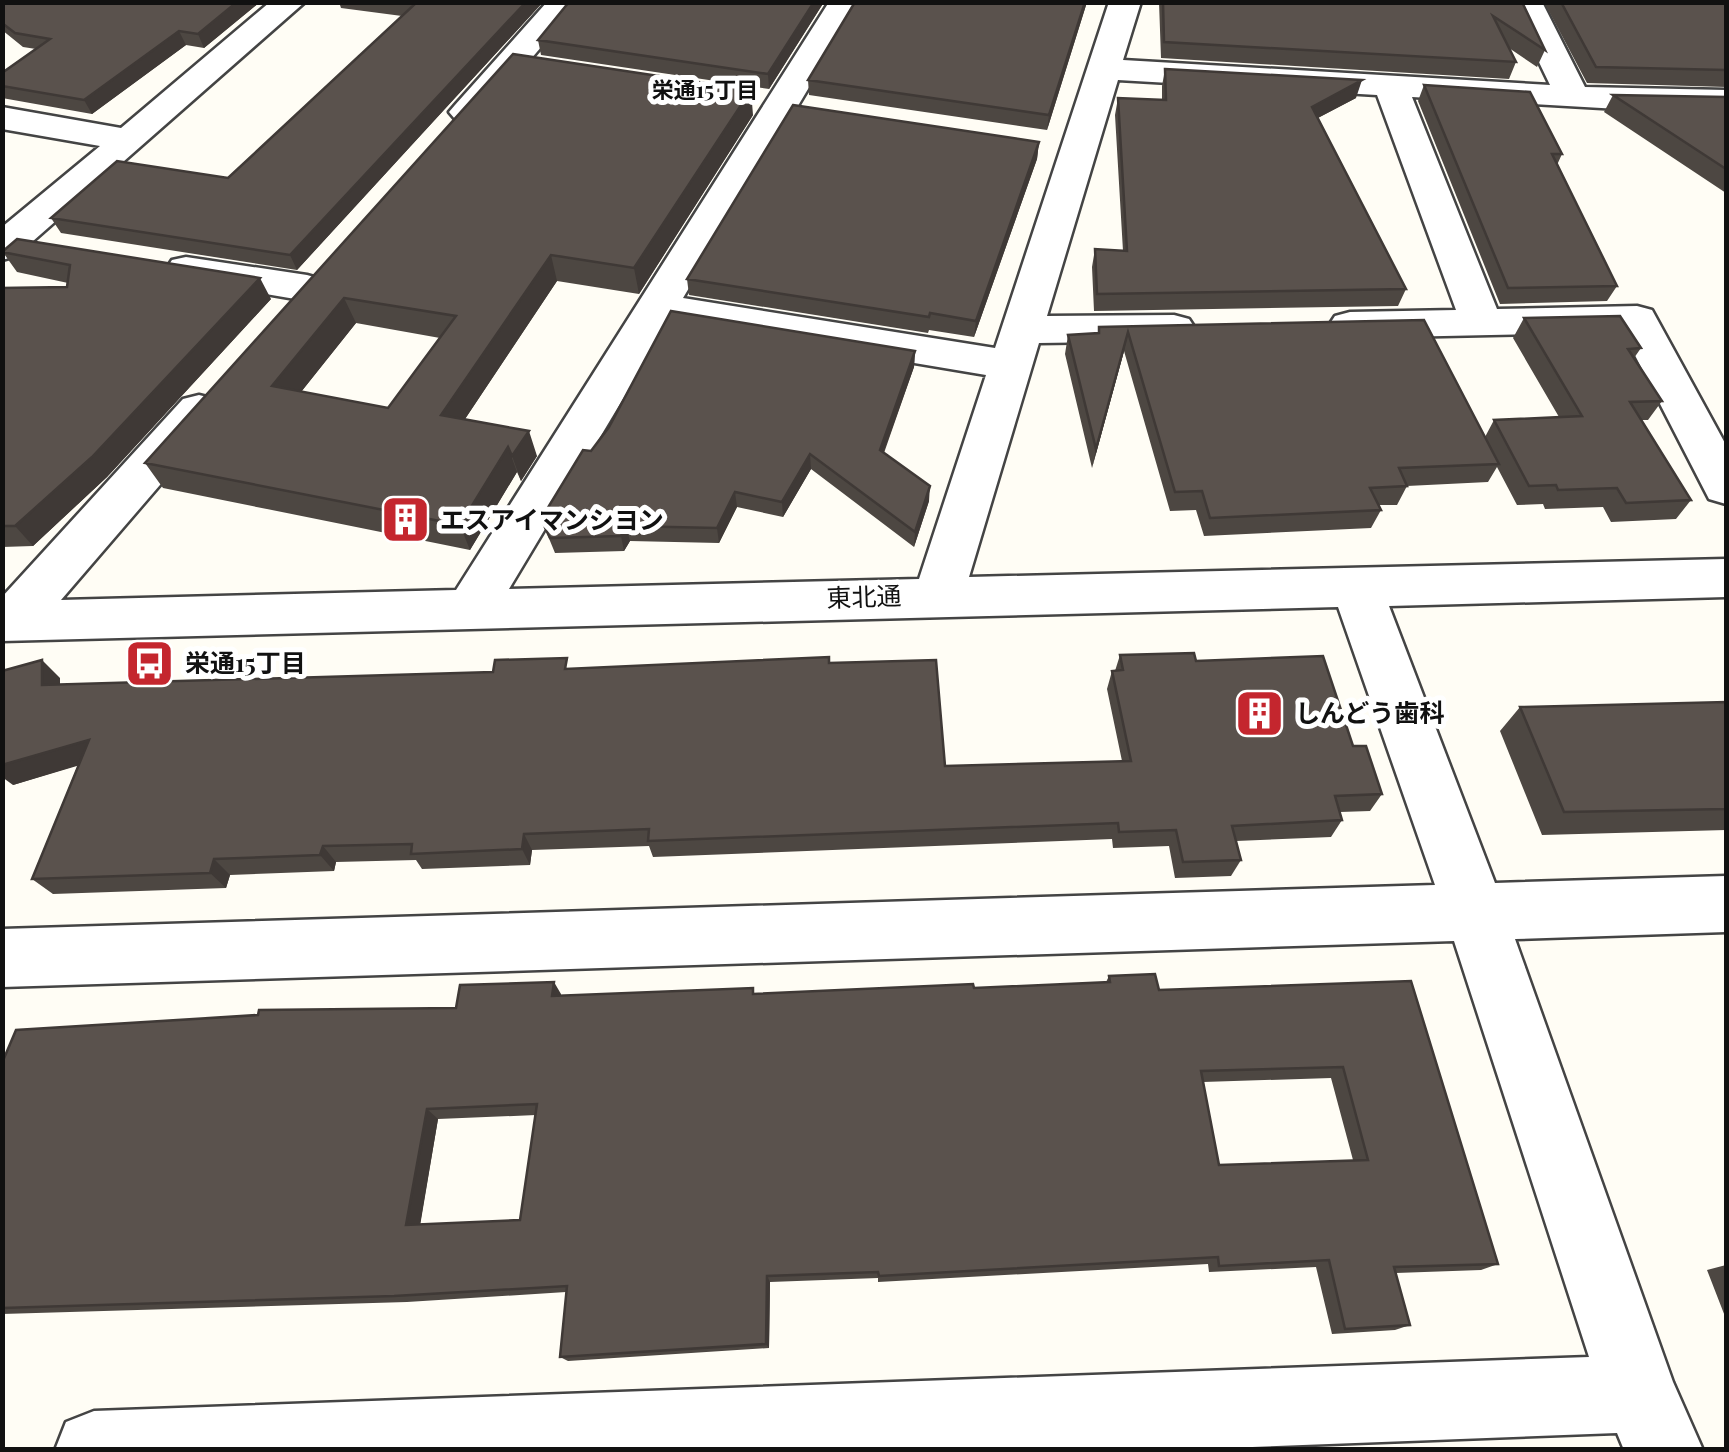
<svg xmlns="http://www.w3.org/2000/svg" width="1729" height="1452" font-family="'Playfair Display','Noto Sans JP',serif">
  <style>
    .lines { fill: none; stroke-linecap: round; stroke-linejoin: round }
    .minor-casing { stroke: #444; stroke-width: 5 }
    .minor { fill: #fff; fill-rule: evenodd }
    .wall { fill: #4d4742; fill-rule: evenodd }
    .shaded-wall { fill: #3f3936 }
    .building { fill: #5a524d; stroke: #3f3936; stroke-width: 2.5; fill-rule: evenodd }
    .labels { text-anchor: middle; stroke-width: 10; stroke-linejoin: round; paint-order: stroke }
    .far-neighbourhood-label { font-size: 22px; font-weight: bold; fill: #111; stroke: #fff }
    .poi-label { font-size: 25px; font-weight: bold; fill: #111; stroke: #fff; text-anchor: start }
    .street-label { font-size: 25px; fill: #111; stroke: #fff }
  </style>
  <rect width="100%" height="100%" fill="#fffdf5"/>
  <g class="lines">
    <defs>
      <path id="minor" d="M270,2h35l-289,254 -14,4v-33l98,-81 -98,-17v-22l119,21z
        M547,2h33l-101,117h-24l-6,-7 6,-7z
        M829,2h31l-177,296 312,50 114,-346h32l-18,58 427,25 -40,-83h32l43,85 141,3v20l-73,1 -241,-14 85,212 140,-3 15,4 74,135v59l-17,-5 -86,-167 -273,6 -15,-4 -6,-9 6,-9 15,-4 106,-2 -79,-215 -259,-15 -71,236 127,-1 15,4 6,9 -6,9 -15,4 -135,2 -70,234 757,-18v38l-337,9 106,277 231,-7v56l-211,7 158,443 30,68h-79l-7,-17 -444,17h-1118l11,-28 28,-11 1495,-54 -135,-416 -1452,46v-58l1433,-44 -97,-278 -1336,34v-44l181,-198 16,-4 16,4 6,11 -6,11 -154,179 395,-10zM669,322l317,53 -67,204 -410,10z
        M186,257l121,18 14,4 6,9 -6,9 -14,4 -135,-23 -6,-9 6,-9z"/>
    </defs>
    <use href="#minor" class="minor-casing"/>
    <use href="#minor" class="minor"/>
  </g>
  <path class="wall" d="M2,2h258l-56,46 -18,-3 -94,69 -90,-16v-25l34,-24 -13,-2 -21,-17z
    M339,2h204l-246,268 -236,-37 -10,-15 177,-40 174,-162 -61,-8z
    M569,2h255l-55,87 -228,-34 -3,-15z
    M1087,2l-40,128 -238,-35 -1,-15z
    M1159,2h363l23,48 -8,17 -28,-19 7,14 -7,17 -348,-21z
    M1544,2h182v85l-139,-4z
    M513,54l240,61 -114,179 -82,-13 -92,138 72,37 -16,25 -4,-9 -47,78 -307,-62 -18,-25zM356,323l84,15 -52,70 -87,-16z
    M1165,69l191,29 -38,20 88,171 -8,17 -304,5 -2,-44 3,-18 28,2 -8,-136 3,-17 44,2v-14z
    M1424,85l138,69 -5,11 60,121 -10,15 -107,3 -82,-203z
    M1613,95l113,2v96l-122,-81z
    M1039,142l-2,17 -63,178 -45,-7 -1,3 -239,-38 -2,-16z
    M2,251l269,48 -164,178 -74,69 -31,1v-259l65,-1 1,-4 -51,-11z
    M1524,318l117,30 -7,10 28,43 -14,19h-7l50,80 -15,19 -65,3 -8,-15 -58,2 -2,-5 -26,1 -20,-38 -9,15 -81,4 -10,19h-19l3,5 -10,18 -167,8 -8,-26 -26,1 -46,-160 -32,117 -27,-114 3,-19 30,-2 1,-6 386,110 9,-17 65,-3 -46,-79z
    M915,351l-1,16 -30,86 45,48 -15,46 -103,-78 -28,48 -46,-10 -18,36 -89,-2 -6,10 -69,2 -14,-34 50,-68z
    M1120,655l76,6 157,85 29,48 -12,17 -30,1 2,8 -11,17 -95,4 5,19 -10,16 -56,2 -6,-32 -56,2 -1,-9 -459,18 -4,-11 -117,4 -2,15 -108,4 -6,-9 -80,2 -2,9 -104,4 -4,13 -173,6 -21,-15 46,-114 -65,20 47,-107v7l769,-22 116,103 177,-5 -15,-72 5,-18h3z
    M1726,702v128l-184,5 -42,-104 20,-24z
    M1109,976l50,14 252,-9 87,283 -17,6 -85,3 14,52 -15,5 -63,4 -16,-67 -107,5 -1,-8 -330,18v-4l-108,4 -1,66 -201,13 -8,-4 6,-65 -159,10 -405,12v-251l559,-69v2l193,-2 220,-6 132,-6zM1331,1078l22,82 -134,5 -16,-83zM536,1115l-16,105 -100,4 18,-105z
    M1726,1265v54l-19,-49z"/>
  <path class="shaded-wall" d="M237,2h23l-56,46 -6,-14z
    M526,2h17l-246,268 -7,-15z
    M814,2h10l-55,87 -1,-15z
    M1085,2h2l-40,128 2,-15z
    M179,31l7,14 -94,69 -8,-14z
    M1362,80l-6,18 -50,26 6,-17z
    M751,90l2,25 -114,179 -5,-26z
    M1039,142l-2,17 -63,178 2,-16z
    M551,255l6,26 -106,159 -10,-25z
    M260,278l11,21 -164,178 -74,69 -18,-20z
    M344,298l12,25 -71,89 -13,-26z
    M1128,332l-4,19 -32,117 4,-19z
    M915,351l-1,16 -35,98 1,-15z
    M529,431l8,25 -16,25 -9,-25z
    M508,447l9,25 -47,78 -10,-25z
    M810,454l1,15 -28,48 -1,-15z
    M930,486l-1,15 -15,46 1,-15z
    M735,492l2,15 -18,36 -2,-15z
    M626,526l4,15 -6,10 -3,-15z
    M42,660l18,18v25l-18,-18z
    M89,740l18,17 -94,28 -11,-8v-12z
    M524,834l8,16 -2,15 -8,-16z
    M323,846l13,16 -2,9 -14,-16z
    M214,859l16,16 -4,13 -16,-15z
    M554,982l7,12 -2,15 -7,-13z
    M427,1109l11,10 -19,113 -13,-7z
    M767,1276l3,6 -1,66 -3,-4z"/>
  <path class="building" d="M2,2h235l-39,32 -19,-3 -95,69 -82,-14v-13l48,-34 -35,-6 -13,-10z
    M407,2h119l-236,253 -239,-37 66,-57 111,17 187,-174z
    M569,2h245l-46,72 -230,-34z
    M855,2h230l-36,113 -241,-35z
    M1163,2h359l23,48 -52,-34 23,46 -352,-20z
    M1561,2h165v68l-130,-3z
    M513,54l238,36 -117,178 -83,-13 -110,160 88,16 -17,25 -4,-9 -48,78 -315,-62zM344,298l112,18 -68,92 -116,-22z
    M1165,69l197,11 -50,27 94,182 -309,5 -2,-45 32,2 -9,-153 48,2z
    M1424,85l106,7 32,62h-10l65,132 -109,2z
    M1613,95l113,2v72z
    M793,105l246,37 -63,179 -46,-8 -1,4 -242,-38z
    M17,239l243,39 -168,179 -77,69h-13v-238l65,-1 3,-22 -68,-13z
    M671,311l244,40 -35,99 50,36 -15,46 -105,-78 -28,48 -47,-10 -18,36 -91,-2 -5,10 -71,2 -9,-19 42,-69 8,1 18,-24z
    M1620,316l21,32 -13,1 34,52 -32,1 61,98 -65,3 -9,-15 -59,2 -2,-5 -27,1 -35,-66 88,-4 -58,-98z
    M1424,320l75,144 -100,4 8,18 -37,2 11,22 -171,8 -8,-27 -27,1 -47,-160 -32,117 -28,-114 31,-2v-6z
    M1194,653l2,8 127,-5 30,90h13l16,48 -47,2 7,24 -110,6 9,34 -58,2 -7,-32 -57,2 -1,-9 -470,18 1,-12 -125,5 -2,15 -111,5 1,-10 -89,2 -3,9 -106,4 -4,14 -178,6 57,-139 -87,25v-94l40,-11v25l451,-13 2,-12 72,-2 -2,11 264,-12v6l107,-3 9,106 186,-5 -19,-90 11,-1 -3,-15z
    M1726,702v107l-162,3 -44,-105z
    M1155,974l4,16 252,-9 87,283 -104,3 16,58 -65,4 -16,-69 -110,6 -1,-9 -339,19 -1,-4 -111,4 -1,68 -206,13 7,-71 -173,10 -392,12v-245l14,-33 242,-15 1,-5 197,-2 4,-23 94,-3 -2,14 201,-8v6l220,-10 1,4 136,-6 -1,-6zM1343,1067l25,93 -149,5 -18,-94zM537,1104l-17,116 -114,5 21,-116z"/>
  <defs>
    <symbol id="building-square" viewBox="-11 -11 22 22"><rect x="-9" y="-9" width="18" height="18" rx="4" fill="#c4262e" stroke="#fff"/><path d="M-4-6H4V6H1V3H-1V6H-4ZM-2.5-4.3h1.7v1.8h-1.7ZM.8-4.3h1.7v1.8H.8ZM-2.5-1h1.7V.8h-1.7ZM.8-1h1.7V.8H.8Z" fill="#fff"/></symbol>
    <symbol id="bus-square" viewBox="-11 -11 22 22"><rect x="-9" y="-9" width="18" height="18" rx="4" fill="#c4262e" stroke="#fff"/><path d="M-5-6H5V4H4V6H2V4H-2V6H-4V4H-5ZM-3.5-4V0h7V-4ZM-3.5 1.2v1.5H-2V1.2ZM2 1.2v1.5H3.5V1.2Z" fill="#fff"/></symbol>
  </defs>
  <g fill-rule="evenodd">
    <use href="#building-square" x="378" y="492" width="55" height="55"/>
    <use href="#bus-square" x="122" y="636" width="55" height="55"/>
    <use href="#building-square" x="1232" y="686" width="55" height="55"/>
  </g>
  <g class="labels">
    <g class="far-neighbourhood-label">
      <text x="705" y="98">栄通15丁目</text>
    </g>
    <g class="poi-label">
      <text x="440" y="529">エスアイマンシヨン</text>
      <text x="185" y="672">栄通15丁目</text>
      <text x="1295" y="722">しんどう歯科</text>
    </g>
    <g class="street-label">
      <text transform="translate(864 597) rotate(-2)" y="9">東北通</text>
    </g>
  </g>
  <rect width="1729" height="1452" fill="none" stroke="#111111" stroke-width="10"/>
</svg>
